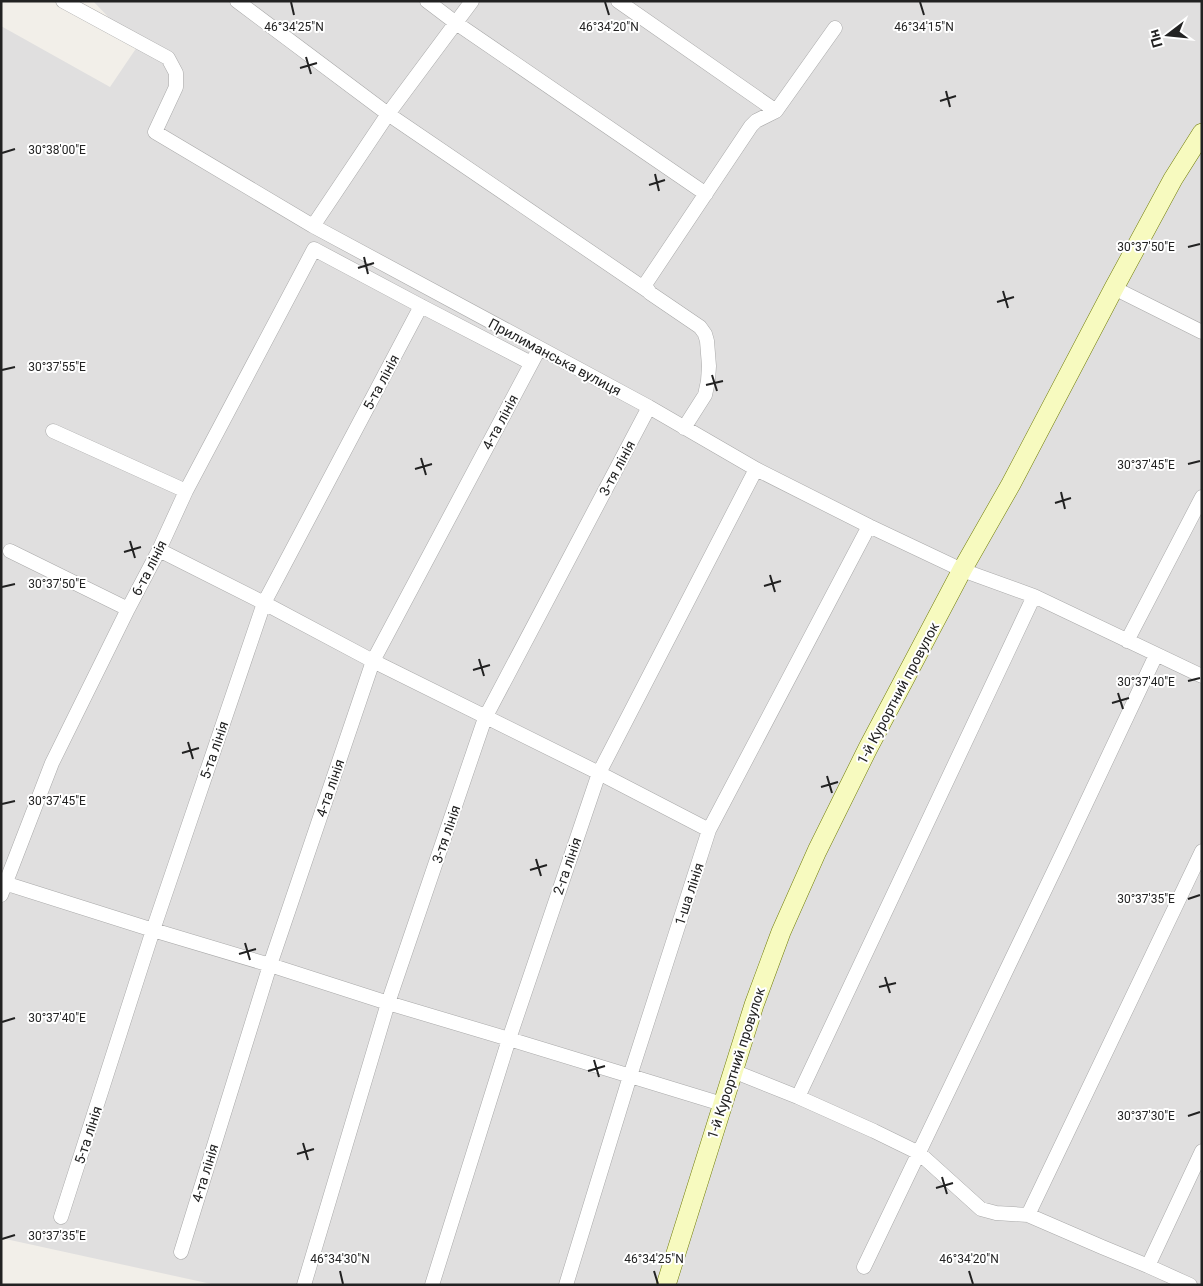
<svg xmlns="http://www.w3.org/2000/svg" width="1203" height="1286" font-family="Roboto,sans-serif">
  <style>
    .residential { fill: #e0dfdf }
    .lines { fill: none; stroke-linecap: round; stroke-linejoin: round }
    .street-casing { stroke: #a9a9a9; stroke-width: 15 }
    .secondary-casing { stroke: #707d05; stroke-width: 20 }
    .street { stroke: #fff; stroke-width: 14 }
    .secondary { stroke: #f7fabf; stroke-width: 19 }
    .ticks { fill: none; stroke: #222; stroke-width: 2 }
    .labels { text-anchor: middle; stroke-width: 4; stroke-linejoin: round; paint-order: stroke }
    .street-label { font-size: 14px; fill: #222; stroke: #fff }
    .ticks-label { font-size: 12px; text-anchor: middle; fill: #222; stroke: #fff; stroke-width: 4; stroke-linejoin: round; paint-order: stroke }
  </style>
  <rect width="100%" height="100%" fill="#f2efe9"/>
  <path class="residential" d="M93,1h1109v1284h-986l-215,-47v-1212l109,61 27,-40z"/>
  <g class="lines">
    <defs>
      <path id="street" d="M63,1l105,57 8,15v14l-21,45 158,94 336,181 107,62 113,57 93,44 72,26 168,80
        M237,1l151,113 260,177
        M427,1l29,22 250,171
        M618,1l158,110
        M313,226l75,-112 84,-113
        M1114,288l88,44
        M684,428l21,-33 3,-14 1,-15 -2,-25 -2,-7 -5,-7 -50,-34 -4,-6v-4l105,-157 5,-5 20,-10 59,-83
        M53,431l133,60
        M159,550l105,53 109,58 226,112 110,57
        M10,551l118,58
        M1127,641l75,-144
        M1,882l152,48 117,35 118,38 121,36 213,65
        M1,895l51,-132 76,-154 31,-59 27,-59 128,-242 107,57 110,57
        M733,1071l65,26 76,34 45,22 62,56 15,4 32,2 74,32 46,19 42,19
        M798,1097l236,-501
        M1028,1215l174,-364
        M61,1217l92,-287 111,-327 157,-297
        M181,1252l89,-287 103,-304 166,-312
        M1148,1266l54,-115
        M864,1267l200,-417 92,-195
        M304,1285l84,-282 97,-285 164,-311
        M432,1285l77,-246 90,-266 157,-304
        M566,1285l64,-209 79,-246 160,-304"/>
      <path id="secondary" d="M666,1285l88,-280 27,-73 36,-81 51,-103 94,-178 49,-86 103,-196 59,-109 29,-46"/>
    </defs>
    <use href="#street" class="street-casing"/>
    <use href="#secondary" class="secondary-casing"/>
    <use href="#street" class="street"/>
    <use href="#secondary" class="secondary"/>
  </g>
  <path class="ticks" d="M291,2l3,13M605,2l4,13M920,2l4,13M306,57l5,17M300,68l17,-5M946,91l4,16M940,101l16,-5M2,153l13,-4M655,174l4,17M649,185l16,-5M1188,247l12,-3M364,257l4,17M358,268l16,-5M1003,291l5,17M997,302l17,-5M2,370l13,-3M712,375l5,16M706,385l17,-4M421,458l5,17M1188,464l12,-3M415,469l17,-5M1061,492l4,17M1055,503l16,-5M130,541l5,17M124,552l17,-5M770,575l5,17M764,586l17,-5M2,587l13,-3M479,659l5,17M473,670l17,-5M1188,681l12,-3M1118,693l5,16M1112,703l17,-5M188,742l5,17M182,753l17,-5M827,776l5,17M821,787l17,-5M2,804l13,-3M536,859l5,17M530,870l17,-5M1188,899l12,-4M245,943l5,17M239,954l17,-5M885,977l5,16M879,987l17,-4M2,1022l13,-4M594,1060l5,17M588,1071l17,-5M1188,1116l12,-4M303,1143l5,17M297,1154l17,-5M942,1177l5,17M936,1188l17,-5M2,1239l13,-4M340,1271l3,13M654,1271l4,13M969,1271l4,13"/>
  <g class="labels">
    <g class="street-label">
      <text transform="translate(555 357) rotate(28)" y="5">Прилиманська вулиця</text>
      <text transform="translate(381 382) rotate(-62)" y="5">5-та лінія</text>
      <text transform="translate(500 422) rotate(-62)" y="5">4-та лінія</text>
      <text transform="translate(617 468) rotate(-62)" y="5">3-тя лінія</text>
      <text transform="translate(149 568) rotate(-63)" y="5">6-та лінія</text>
      <text transform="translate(898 693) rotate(-62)" y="5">1-й Курортний провулок</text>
      <text transform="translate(214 750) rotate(-71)" y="5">5-та лінія</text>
      <text transform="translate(330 788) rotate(-71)" y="5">4-та лінія</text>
      <text transform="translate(446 834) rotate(-71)" y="5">3-тя лінія</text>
      <text transform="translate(567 866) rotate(-71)" y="5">2-га лінія</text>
      <text transform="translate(689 894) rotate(-72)" y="5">1-ша лінія</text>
      <text transform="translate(736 1063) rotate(-72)" y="5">1-й Курортний провулок</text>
      <text transform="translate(88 1135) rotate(-72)" y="5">5-та лінія</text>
      <text transform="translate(205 1173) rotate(-73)" y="5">4-та лінія</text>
    </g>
  </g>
  <g class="ticks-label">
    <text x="294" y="31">46°34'25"N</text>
    <text x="609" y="31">46°34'20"N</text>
    <text x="924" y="31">46°34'15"N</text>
    <text x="57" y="154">30°38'00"E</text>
    <text x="1146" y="251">30°37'50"E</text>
    <text x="57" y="371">30°37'55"E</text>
    <text x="1146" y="469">30°37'45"E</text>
    <text x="57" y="588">30°37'50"E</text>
    <text x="1146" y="686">30°37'40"E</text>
    <text x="57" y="805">30°37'45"E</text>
    <text x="1146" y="903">30°37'35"E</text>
    <text x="57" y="1022">30°37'40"E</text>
    <text x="1146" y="1120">30°37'30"E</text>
    <text x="57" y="1240">30°37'35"E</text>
    <text x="340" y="1263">46°34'30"N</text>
    <text x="654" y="1263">46°34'25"N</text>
    <text x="969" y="1263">46°34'20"N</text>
  </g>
  <rect width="1203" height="1286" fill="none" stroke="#222222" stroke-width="5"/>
  <g transform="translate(1168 35) rotate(254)" stroke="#ffffff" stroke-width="4" paint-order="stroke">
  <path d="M0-4L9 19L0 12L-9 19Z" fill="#222222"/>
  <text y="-8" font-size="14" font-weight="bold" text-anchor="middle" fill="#222222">Пн</text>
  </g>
</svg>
